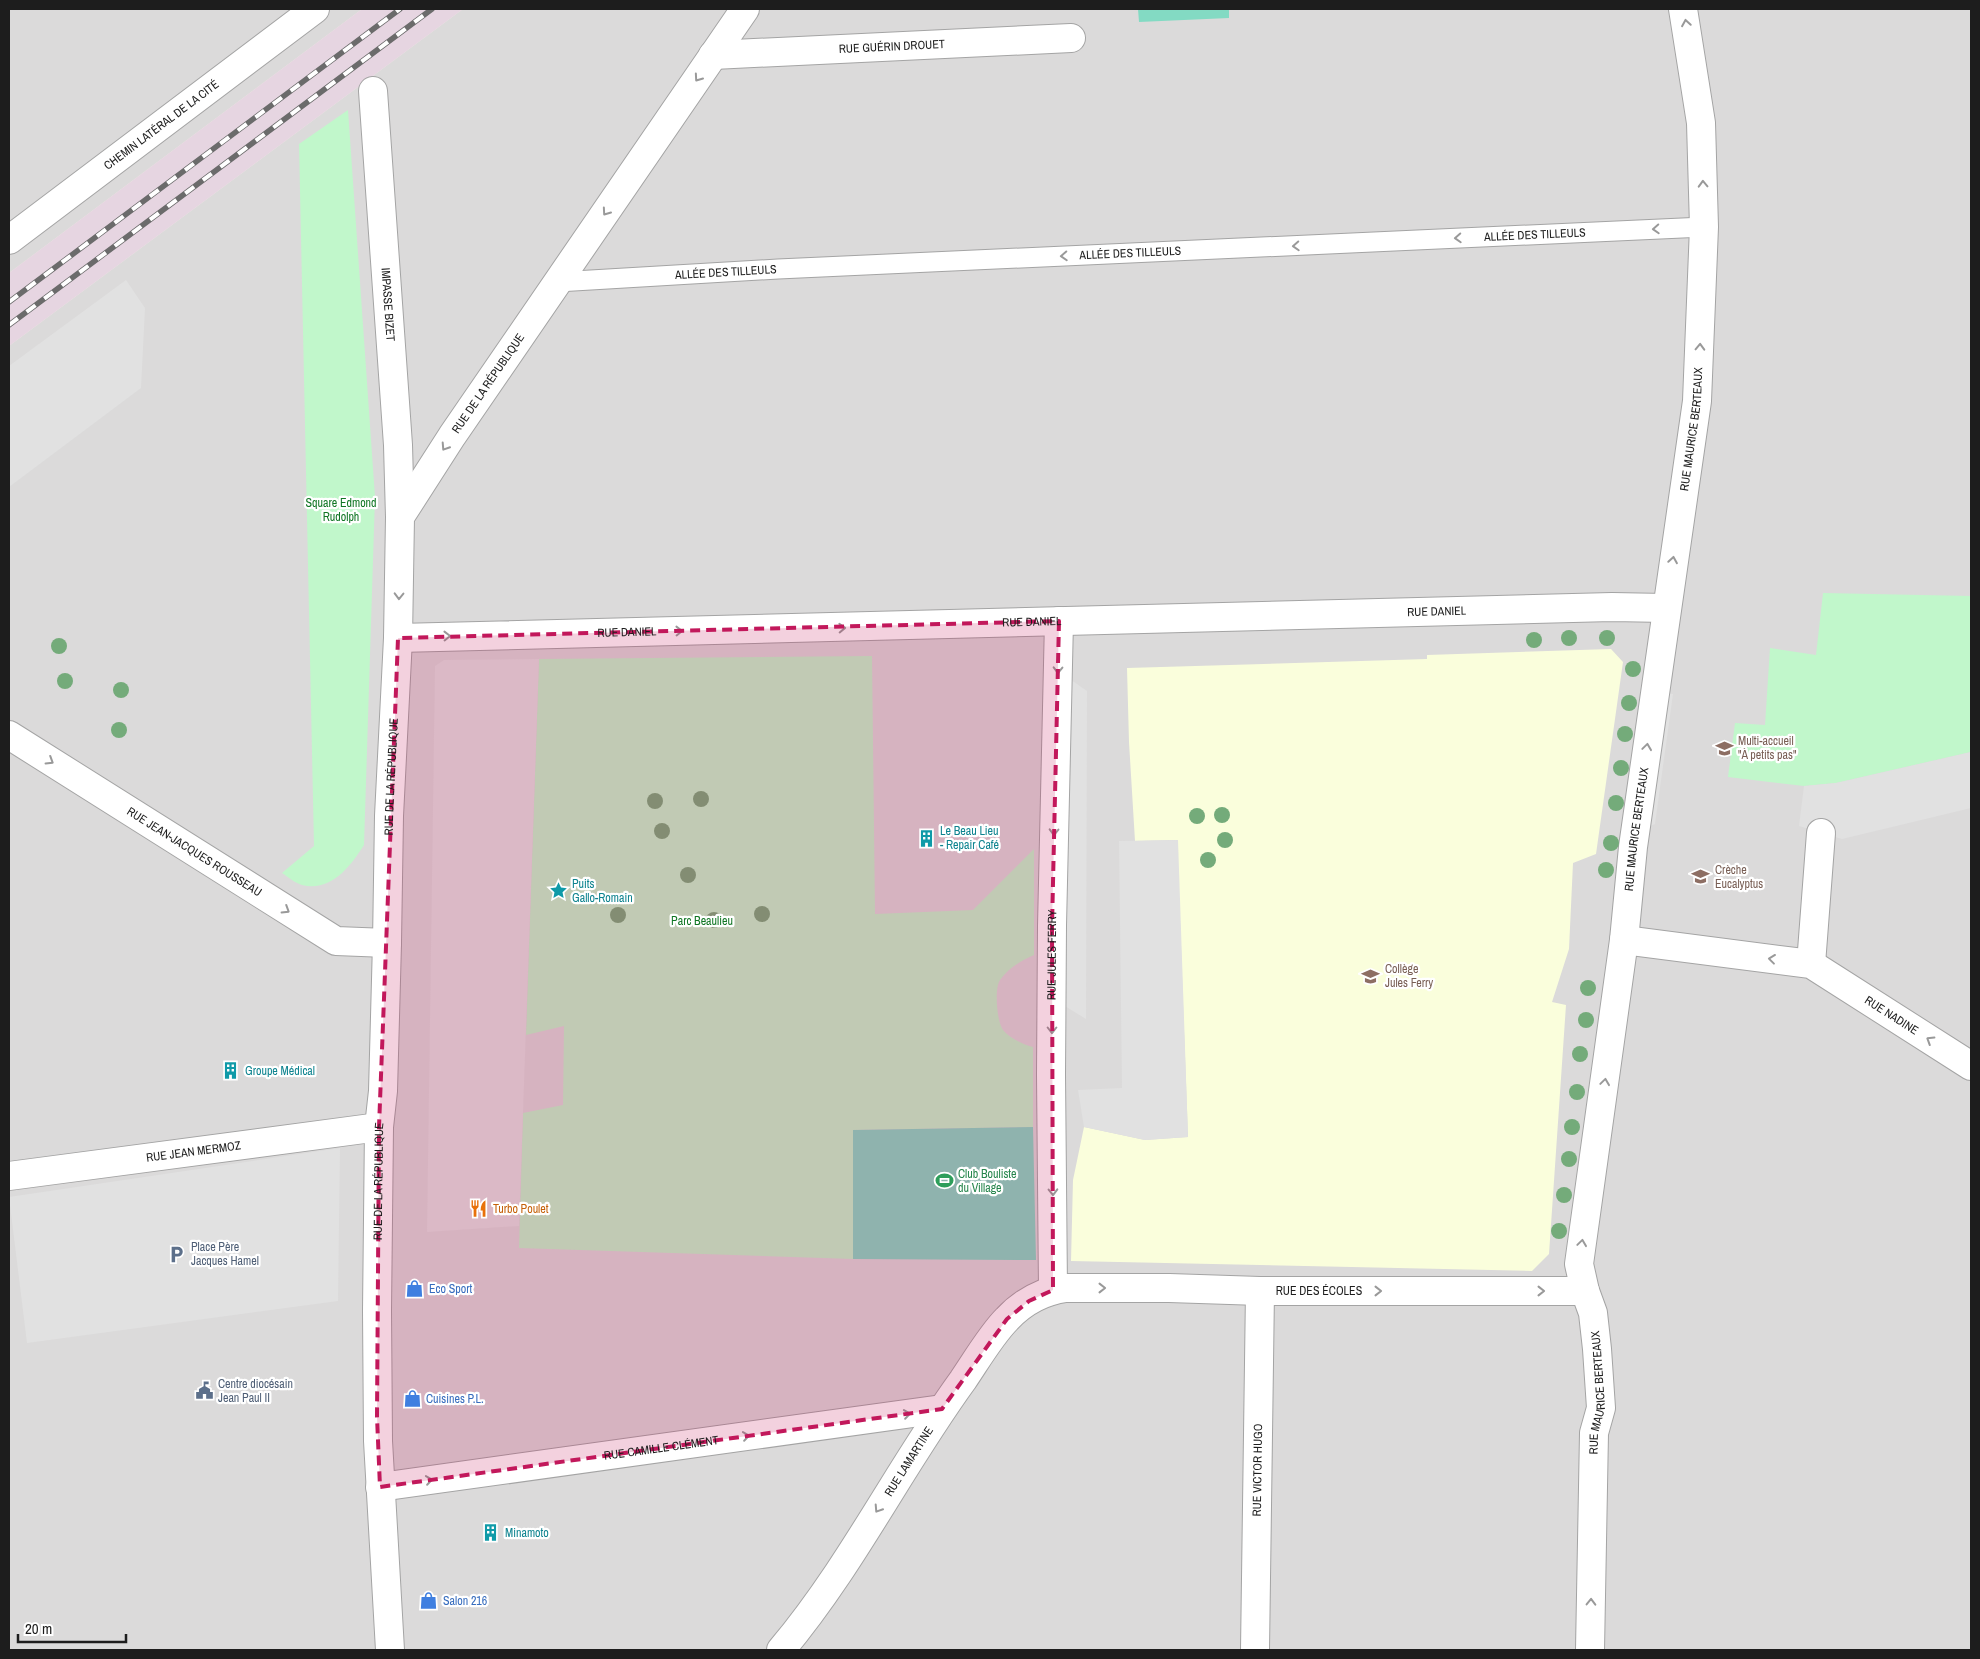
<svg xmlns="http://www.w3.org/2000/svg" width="1980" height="1659" font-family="'Archivo Narrow',sans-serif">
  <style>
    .residential { fill: #dbdada }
    .industrial { fill: #e6d5e1 }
    .education { fill: #fafedc }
    .park { fill: #c1f7cb }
    .pitch { fill: #83dac3 }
    .parking { fill: #e1e1e1 }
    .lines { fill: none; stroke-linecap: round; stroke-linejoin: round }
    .lane-casing { stroke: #a4a4a4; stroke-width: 21 }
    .street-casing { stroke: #a4a4a4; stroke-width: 30 }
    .lane { stroke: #fff; stroke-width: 19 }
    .street { stroke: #fff; stroke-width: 28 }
    .rail-casing { stroke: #6b6b6b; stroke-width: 5.5 }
    .rail { stroke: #fff; stroke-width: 4; stroke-dasharray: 11; stroke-linecap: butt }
    .tree { fill: #74ab7a }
    .oneway { stroke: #999 }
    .marked { fill: #c2185b; fill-opacity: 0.2; stroke: #c2185b; stroke-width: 4; stroke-dasharray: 10 6; stroke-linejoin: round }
    .labels { text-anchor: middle; stroke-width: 4.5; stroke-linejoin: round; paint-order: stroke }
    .street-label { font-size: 12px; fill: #1d1d1d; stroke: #fff }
    .park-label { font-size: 12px; fill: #107624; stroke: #fff }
    .education-label { font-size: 12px; fill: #785e54; stroke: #fff; text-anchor: start }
    .culture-label { font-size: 12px; fill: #0d838f; stroke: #fff; text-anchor: start }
    .leisure-label { font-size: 12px; fill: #27864d; stroke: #fff; text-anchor: start }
    .food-label { font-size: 12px; fill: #c56008; stroke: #fff; text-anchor: start }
    .service-label { font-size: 12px; fill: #4e5e75; stroke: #fff; text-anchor: start }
    .shop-label { font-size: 12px; fill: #366cbe; stroke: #fff; text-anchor: start }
  </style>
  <rect width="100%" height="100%" fill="#eeebe3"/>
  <path class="residential" d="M9,9h353l-353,264z
    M463,9h1508v1641h-1962v-1304z"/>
  <path class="industrial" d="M362,9h101l-454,337v-73z"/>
  <path class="education" d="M1611,649l12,13 -27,192 -23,9 -4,86 -17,53 14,3 -17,249 -17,17 -461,-10 2,-81 11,-53 61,13 43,-3 -11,-297 -42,1 -6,-99 -2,-74 300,-9v-4z"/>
  <path class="park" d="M348,110l27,387 -11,348c-14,22 -33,47 -62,40 -7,-2 -14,-8 -20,-12l32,-27 -15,-702z
    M1823,593l148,3v156l-135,31 -32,3 -76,-9 7,-54 30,2 5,-77 46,7z
    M872,656l3,258 98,-4 61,-61v106c-14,6 -25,13 -34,25 -6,9 -3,42 3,50 8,9 19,14 30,17v80l-180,3v129l-334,-11 4,-135 40,-8 1,-79 -38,9 13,-376z"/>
  <path class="pitch" d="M1138,9h91v9l-90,4z
    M1033,1127l3,133 -183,-1v-129z"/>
  <path class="parking" d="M126,280l19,28 -4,80 -132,99v-121z
    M539,659l-20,567 -92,6 8,-566 9,-6z
    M1064,675l23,16 -1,328 -26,-16z
    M1663,693l10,1 -18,130 -11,5z
    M1971,752v56l-129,31 -43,-13 5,-40 32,-3z
    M1178,840l10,297 -43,3 -61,-13 -6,-37 44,-2 -3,-247z
    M340,1148l-2,153 -311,42 -18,-146z"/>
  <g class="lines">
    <defs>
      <g id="lane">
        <path id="s1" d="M557,282l221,-13 926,-42"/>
      </g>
      <g id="street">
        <path id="s2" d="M713,55l358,-17"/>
        <path id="s3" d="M373,91l25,354 2,72"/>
        <path id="s4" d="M9,240l306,-231"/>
        <path id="s5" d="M398,638l1214,-31 54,1"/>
        <path id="s6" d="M9,735l327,206 51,2"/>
        <path id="s7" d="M1624,940l187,24 160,102"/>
        <path d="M1811,964l10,-131"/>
        <path id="s8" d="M9,1176l370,-49"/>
        <path id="s9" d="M1053,1290l-2,-215 1,-149 7,-305"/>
        <path id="s10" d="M380,1487l562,-78"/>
        <path id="s11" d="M390,1650l-12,-209 -1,-130 2,-184 4,-36 4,-148 2,-127 9,-178 2,-121 52,-81 293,-427"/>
        <path id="s12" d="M781,1650c70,-83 118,-182 182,-270 13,-19 28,-45 44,-61 16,-17 37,-28 59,-31h103l91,3h325"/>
        <path id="s13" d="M1255,1650l5,-359"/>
        <path id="s14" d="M1590,1650l4,-217 7,-25 -4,-59 -4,-36 -8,-22 -6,-27 45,-324 9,-93 64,-446 7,-174 -3,-104 -18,-114"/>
      </g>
    </defs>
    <use href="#lane" class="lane-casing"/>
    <use href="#street" class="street-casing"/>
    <use href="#lane" class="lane"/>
    <use href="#street" class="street"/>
    <defs>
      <path id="rail" d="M9,302l391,-293
        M9,325l423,-316"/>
    </defs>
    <use href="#rail" class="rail-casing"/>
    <use href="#rail" class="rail"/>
  </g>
  <g class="tree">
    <circle cx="1569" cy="638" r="8"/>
    <circle cx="1607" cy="638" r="8"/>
    <circle cx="1534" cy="640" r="8"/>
    <circle cx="59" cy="646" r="8"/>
    <circle cx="1633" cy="669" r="8"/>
    <circle cx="65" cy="681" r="8"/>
    <circle cx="121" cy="690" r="8"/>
    <circle cx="1629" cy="703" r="8"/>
    <circle cx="119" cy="730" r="8"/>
    <circle cx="1625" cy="734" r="8"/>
    <circle cx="1621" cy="768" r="8"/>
    <circle cx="701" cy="799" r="8"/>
    <circle cx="655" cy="801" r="8"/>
    <circle cx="1616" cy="803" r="8"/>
    <circle cx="1222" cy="815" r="8"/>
    <circle cx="1197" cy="816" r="8"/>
    <circle cx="662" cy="831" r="8"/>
    <circle cx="1225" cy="840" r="8"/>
    <circle cx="1611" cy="843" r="8"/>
    <circle cx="1208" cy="860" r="8"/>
    <circle cx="1606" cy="870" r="8"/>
    <circle cx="688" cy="875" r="8"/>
    <circle cx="762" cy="914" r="8"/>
    <circle cx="618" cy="915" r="8"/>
    <circle cx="714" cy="920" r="8"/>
    <circle cx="1588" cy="988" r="8"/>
    <circle cx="1586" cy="1020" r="8"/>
    <circle cx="1580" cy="1054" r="8"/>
    <circle cx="1577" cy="1092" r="8"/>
    <circle cx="1572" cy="1127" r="8"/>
    <circle cx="1569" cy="1159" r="8"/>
    <circle cx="1564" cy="1195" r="8"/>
    <circle cx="1559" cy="1231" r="8"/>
  </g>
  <defs><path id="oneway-chevron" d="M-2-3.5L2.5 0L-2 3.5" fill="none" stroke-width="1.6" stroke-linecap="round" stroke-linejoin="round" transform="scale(1.25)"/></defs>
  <g class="oneway">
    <use href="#oneway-chevron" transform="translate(1686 23) rotate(-99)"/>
    <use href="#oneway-chevron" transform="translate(698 78) rotate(125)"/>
    <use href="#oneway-chevron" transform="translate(1703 184) rotate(-92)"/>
    <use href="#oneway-chevron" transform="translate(606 212) rotate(125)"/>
    <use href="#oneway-chevron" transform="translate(1656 229) rotate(177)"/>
    <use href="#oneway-chevron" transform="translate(1458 238) rotate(177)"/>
    <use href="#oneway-chevron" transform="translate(1296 246) rotate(177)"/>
    <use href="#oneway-chevron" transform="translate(1064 256) rotate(177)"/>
    <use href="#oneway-chevron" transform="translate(1700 347) rotate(-88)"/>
    <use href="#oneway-chevron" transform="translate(445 447) rotate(123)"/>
    <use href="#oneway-chevron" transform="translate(1673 560) rotate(-81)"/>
    <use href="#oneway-chevron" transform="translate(399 596) rotate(91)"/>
    <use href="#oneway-chevron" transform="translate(842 628) rotate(-2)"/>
    <use href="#oneway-chevron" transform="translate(679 631) rotate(-1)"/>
    <use href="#oneway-chevron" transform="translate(447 636) rotate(-1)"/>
    <use href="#oneway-chevron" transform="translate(1058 670) rotate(91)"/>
    <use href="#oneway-chevron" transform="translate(1647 747) rotate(-82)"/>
    <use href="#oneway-chevron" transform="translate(50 761) rotate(32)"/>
    <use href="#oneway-chevron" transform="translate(1054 832) rotate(91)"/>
    <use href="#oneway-chevron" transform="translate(286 910) rotate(32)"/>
    <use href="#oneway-chevron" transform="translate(1772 959) rotate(-173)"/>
    <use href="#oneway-chevron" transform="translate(1052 1030) rotate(90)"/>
    <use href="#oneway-chevron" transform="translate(1930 1040) rotate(-148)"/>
    <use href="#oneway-chevron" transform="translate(1605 1082) rotate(-82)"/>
    <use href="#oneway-chevron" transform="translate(1053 1192) rotate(89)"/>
    <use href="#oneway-chevron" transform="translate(1582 1243) rotate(-82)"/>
    <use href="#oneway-chevron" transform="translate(1102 1288)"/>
    <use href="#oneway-chevron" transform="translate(1378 1291)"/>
    <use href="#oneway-chevron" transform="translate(1541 1291)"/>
    <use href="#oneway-chevron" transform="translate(907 1414) rotate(-8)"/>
    <use href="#oneway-chevron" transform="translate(746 1436) rotate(-8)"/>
    <use href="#oneway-chevron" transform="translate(429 1480) rotate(-8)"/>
    <use href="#oneway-chevron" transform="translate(878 1509) rotate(123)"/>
    <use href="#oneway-chevron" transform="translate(1591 1602) rotate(-89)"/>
  </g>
  <path class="marked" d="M1059,621l-7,305 1,364 -24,11 -22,18 -65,90 -562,78 -3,-70 2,-290 19,-489z"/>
  <defs>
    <symbol id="school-bare" viewBox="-9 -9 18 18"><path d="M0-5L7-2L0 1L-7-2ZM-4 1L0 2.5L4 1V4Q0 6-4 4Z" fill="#8d6e63" stroke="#fff" stroke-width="2.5" paint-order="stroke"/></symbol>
    <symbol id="building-bare" viewBox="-9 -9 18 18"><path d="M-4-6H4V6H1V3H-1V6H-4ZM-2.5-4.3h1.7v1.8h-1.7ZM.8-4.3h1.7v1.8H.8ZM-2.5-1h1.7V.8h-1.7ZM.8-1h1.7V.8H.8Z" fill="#0f9aa8" stroke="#fff" stroke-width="2.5" paint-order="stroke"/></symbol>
    <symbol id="sight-bare" viewBox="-9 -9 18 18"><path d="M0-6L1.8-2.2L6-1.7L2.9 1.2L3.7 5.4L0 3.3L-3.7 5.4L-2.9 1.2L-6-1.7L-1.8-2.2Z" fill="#0f9aa8" stroke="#fff" stroke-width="2.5" paint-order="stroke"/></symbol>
    <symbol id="stadium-bare" viewBox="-9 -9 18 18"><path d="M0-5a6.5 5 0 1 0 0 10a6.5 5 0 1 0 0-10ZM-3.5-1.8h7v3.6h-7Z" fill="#2e9e5b" stroke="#fff" stroke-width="2.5" paint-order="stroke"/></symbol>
    <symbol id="restaurant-bare" viewBox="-9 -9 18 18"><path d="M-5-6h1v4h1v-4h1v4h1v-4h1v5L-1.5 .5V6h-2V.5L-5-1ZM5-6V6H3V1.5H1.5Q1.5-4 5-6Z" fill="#e8710a" stroke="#fff" stroke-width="2.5" paint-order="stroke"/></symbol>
    <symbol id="parking-bare" viewBox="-9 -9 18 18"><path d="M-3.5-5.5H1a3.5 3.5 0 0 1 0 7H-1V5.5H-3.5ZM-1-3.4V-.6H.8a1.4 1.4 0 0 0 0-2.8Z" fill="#5c6f8a" stroke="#fff" stroke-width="2.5" paint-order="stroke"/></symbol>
    <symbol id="shop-bare" viewBox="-9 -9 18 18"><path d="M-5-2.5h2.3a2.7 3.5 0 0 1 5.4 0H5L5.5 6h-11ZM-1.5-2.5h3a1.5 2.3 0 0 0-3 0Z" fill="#3f7fe0" stroke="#fff" stroke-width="2.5" paint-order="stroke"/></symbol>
    <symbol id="civic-bare" viewBox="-9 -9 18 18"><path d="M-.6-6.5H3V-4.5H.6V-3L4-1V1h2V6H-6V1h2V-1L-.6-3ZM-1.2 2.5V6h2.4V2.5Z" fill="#5c6f8a" stroke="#fff" stroke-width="2.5" paint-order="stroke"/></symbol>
  </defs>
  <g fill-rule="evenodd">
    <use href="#school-bare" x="1712" y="736" width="25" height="25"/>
    <use href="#building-bare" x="914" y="826" width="25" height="25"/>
    <use href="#school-bare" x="1688" y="864" width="25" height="25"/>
    <use href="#sight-bare" x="546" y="878" width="25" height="25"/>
    <use href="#school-bare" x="1358" y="964" width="25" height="25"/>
    <use href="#building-bare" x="218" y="1058" width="25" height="25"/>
    <use href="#stadium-bare" x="932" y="1168" width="25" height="25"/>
    <use href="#restaurant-bare" x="466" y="1196" width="25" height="25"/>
    <use href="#parking-bare" x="164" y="1242" width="25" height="25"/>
    <use href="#shop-bare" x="402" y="1276" width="25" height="25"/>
    <use href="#civic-bare" x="192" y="1378" width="25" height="25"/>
    <use href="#shop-bare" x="400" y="1386" width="25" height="25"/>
    <use href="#building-bare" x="478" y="1520" width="25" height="25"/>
    <use href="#shop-bare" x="416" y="1588" width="25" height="25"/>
  </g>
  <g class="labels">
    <g class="street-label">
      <text dy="4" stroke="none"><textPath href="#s2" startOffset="179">RUE GUÉRIN DROUET</textPath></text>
      <text dy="4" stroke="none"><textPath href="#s4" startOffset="191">CHEMIN LATÉRAL DE LA CITÉ</textPath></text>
      <text dy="4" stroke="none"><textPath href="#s1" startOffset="979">ALLÉE DES TILLEULS</textPath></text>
      <text dy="4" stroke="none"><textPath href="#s1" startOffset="574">ALLÉE DES TILLEULS</textPath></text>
      <text dy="4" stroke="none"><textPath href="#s1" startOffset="169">ALLÉE DES TILLEULS</textPath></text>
      <text dy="4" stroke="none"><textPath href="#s3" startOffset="214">IMPASSE BIZET</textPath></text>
      <text dy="4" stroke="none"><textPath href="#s11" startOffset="1294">RUE DE LA RÉPUBLIQUE</textPath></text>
      <text dy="4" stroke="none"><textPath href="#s14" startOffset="1232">RUE MAURICE BERTEAUX</textPath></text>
      <text dy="4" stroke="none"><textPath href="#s5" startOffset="1039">RUE DANIEL</textPath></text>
      <text dy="4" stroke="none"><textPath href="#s5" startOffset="634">RUE DANIEL</textPath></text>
      <text dy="4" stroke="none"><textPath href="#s5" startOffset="229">RUE DANIEL</textPath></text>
      <text dy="4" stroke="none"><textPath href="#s11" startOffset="874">RUE DE LA RÉPUBLIQUE</textPath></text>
      <text dy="4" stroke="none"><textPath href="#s14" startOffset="828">RUE MAURICE BERTEAUX</textPath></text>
      <text dy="4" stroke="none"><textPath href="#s6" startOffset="219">RUE JEAN-JACQUES ROUSSEAU</textPath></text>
      <text dy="4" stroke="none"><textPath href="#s9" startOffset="335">RUE JULES FERRY</textPath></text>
      <text dy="4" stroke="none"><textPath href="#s7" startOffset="284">RUE NADINE</textPath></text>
      <text dy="4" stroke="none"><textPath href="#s8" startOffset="186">RUE JEAN MERMOZ</textPath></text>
      <text dy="4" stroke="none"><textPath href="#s11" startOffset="469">RUE DE LA RÉPUBLIQUE</textPath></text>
      <text dy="4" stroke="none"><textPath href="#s12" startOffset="722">RUE DES ÉCOLES</textPath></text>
      <text dy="4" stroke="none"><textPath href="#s14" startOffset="258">RUE MAURICE BERTEAUX</textPath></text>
      <text dy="4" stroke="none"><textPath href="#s10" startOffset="284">RUE CAMILLE CLÉMENT</textPath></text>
      <text dy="4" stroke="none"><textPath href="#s12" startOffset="228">RUE LAMARTINE</textPath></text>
      <text dy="4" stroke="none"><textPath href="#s13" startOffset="180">RUE VICTOR HUGO</textPath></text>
    </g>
    <g class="park-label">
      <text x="341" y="507">Square Edmond<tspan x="341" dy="14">Rudolph</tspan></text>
      <text x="702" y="925">Parc Beaulieu</text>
    </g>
    <g class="education-label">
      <text x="1738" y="745">Multi-accueil<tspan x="1738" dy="14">"À petits pas"</tspan></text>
      <text x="1715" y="874">Crèche<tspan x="1715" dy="14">Eucalyptus</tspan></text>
      <text x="1385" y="973">Collège<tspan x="1385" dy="14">Jules Ferry</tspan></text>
    </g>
    <g class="culture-label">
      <text x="940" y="835">Le Beau Lieu<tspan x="940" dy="14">- Repair Café</tspan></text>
      <text x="572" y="888">Puits<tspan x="572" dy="14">Gallo-Romain</tspan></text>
      <text x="245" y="1075">Groupe Médical</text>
      <text x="505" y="1537">Minamoto</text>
    </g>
    <g class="leisure-label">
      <text x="958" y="1178">Club Bouliste<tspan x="958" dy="14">du Village</tspan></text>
    </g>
    <g class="food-label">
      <text x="493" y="1213">Turbo Poulet</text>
    </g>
    <g class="service-label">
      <text x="191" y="1251">Place Père<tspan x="191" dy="14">Jacques Hamel</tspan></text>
      <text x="218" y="1388">Centre diocésain<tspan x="218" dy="14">Jean Paul II</tspan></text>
    </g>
    <g class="shop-label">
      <text x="429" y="1293">Eco Sport</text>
      <text x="426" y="1403">Cuisines P.L.</text>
      <text x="443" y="1605">Salon 216</text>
    </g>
  </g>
  <rect width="1980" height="1659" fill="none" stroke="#1d1d1d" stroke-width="20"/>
  <path d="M18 1634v8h108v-8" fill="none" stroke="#1d1d1d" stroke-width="2.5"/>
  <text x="25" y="1634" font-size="15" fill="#1d1d1d" stroke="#ffffff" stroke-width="4" paint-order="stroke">20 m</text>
</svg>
